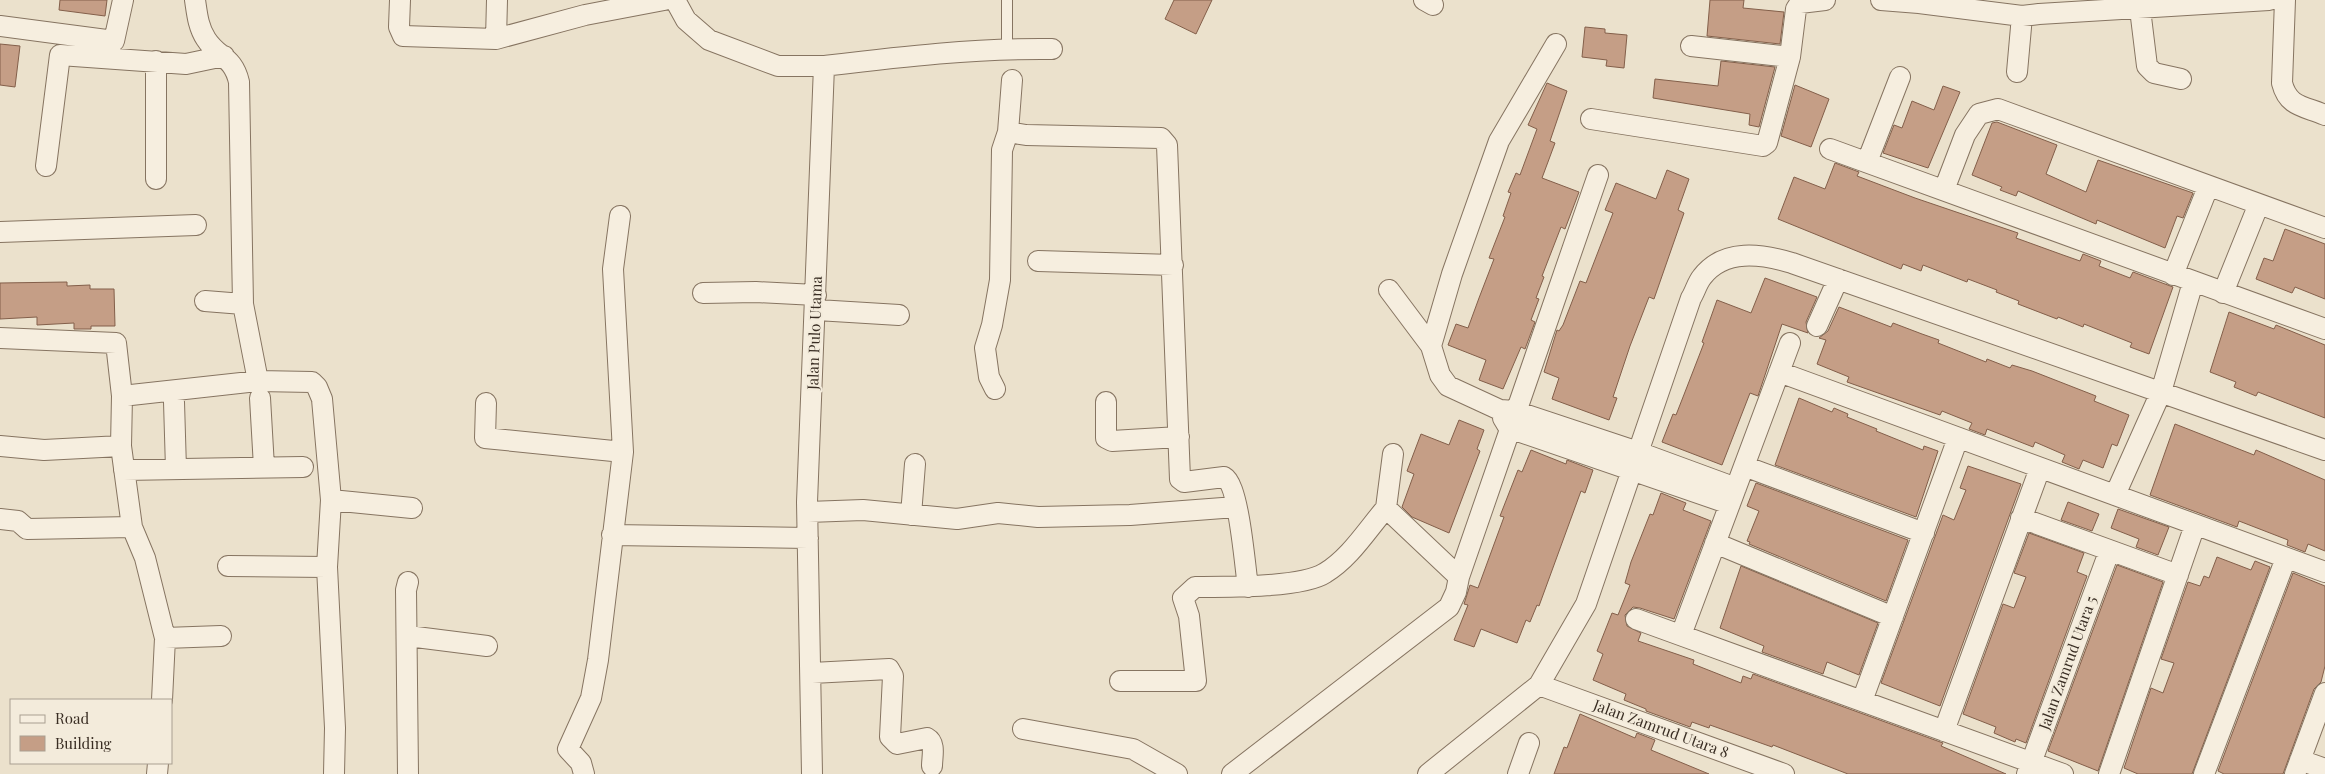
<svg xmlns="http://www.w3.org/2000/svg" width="2325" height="774" font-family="'Playfair Display',serif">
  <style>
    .building { fill: #c59e86; stroke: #835f4a }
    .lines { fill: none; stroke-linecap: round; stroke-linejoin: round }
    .lane-casing { stroke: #867461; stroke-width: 12 }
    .street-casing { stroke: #867461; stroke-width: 22 }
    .lane { stroke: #f6eedf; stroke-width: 10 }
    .street { stroke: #f6eedf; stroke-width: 20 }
    .labels { text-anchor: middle; stroke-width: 4; stroke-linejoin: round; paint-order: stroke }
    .street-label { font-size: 15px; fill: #392d23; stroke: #f3ebdb }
  </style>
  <rect width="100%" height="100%" fill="#ebe1cc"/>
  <path class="building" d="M60,0h47l-2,16 -46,-6z
    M1174,0h38l-16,34 -31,-15z
    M1710,0h34l-1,8 41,4 -4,32 -73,-8z
    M1585,27l20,2v4l22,2 -3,33 -18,-2 1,-6 -25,-3z
    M0,44l20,2 -5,41 -15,-2z
    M1721,61l54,6 -16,60 -10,-2 1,-11 -97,-16 2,-19 63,7z
    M1547,83l20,8 -17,50 5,2 -13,35 37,14 -14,37 -4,-2 -19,49 2,1 -8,21 3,1 -8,21 4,2 -10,27 -4,-2 -18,42 -24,-9 7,-20 -38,-15 8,-21 12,4 11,-30 15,-39 -5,-1 16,-41 -2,-1 8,-23 -3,-1 8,-19 4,2 17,-46 -9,-4z
    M1795,85l34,14 -18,48 -30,-11z
    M1943,86l17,6 -32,76 -45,-15 11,-28 8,3 10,-27 22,9z
    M1997,122l60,23 -11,29 40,18 12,-32 95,33 -10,25 -6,-2 -12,32 -68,-28 -1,4 -78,-33 -2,5 -16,-6 2,-3 -30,-12 20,-52z
    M1835,163l24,9 -2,4 58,22 103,35 -2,5 47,17 17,6 3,-7 18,7 -2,5 31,12 3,-6 40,15 -24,67 -19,-7 2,-4 -48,-19 -1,3 -25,-10 -1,2 -39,-15 1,-3 -23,-9 1,-2 -29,-11 -1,3 -44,-17 -2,6 -18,-7 -2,5 -123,-50 16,-42 31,12z
    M1667,170l22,9 -11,31 6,3 -30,86 -5,-2 -19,49 -17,51 4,1 -8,22 -57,-21 7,-21 -15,-6 13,-42 2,1 4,-6 17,-44 6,2 27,-70 -8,-3 11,-27 40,16z
    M2285,229l40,15v55l-30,-12 -3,6 -36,-14 8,-21 9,3z
    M1765,278l52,19 -11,25 2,11 -26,-9 -24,72 -8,-3 -28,72 -60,-23 11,-28 3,1 9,-23 19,-49 -2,-1 15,-42 34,13z
    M67,282v4l23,-1v4h24l1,37h-24v3h-17v-6l-37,2v-8l-37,2v-36z
    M1839,307l52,20 2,-4 29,11 17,6 -1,3 48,19 1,-3 23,9 2,-3 20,6 64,25 -2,5 35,14 -12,31 -5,-2 -9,24 -20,-8 -4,9 -17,-7 3,-7 -30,-13 -2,5 -46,-18 -2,6 -16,-6 3,-6 -30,-12 -2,4 -93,-33 2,-5 -32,-13 9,-24 -7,-2 9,-7z
    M2229,312l45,17 2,-4 49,20v73l-67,-26 -2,4 -22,-9 2,-5 -26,-10z
    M1799,398l33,14 2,-4 14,6 -1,3 30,12 -1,2 47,19 1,-4 14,5 -22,66 -141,-52z
    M1459,420l25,10 -7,19 3,2 -31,82 -37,-16 -10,-10 12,-33 -7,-3 14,-37 28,11z
    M2175,424l79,31 2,-5 69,30v71l-17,-7 -3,8 -18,-7 1,-5 -49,-19 -2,6 -87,-32z
    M1531,450l35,14 1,-4 26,10 -8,23 -4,-2 -42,115 -2,-1 -7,17 -4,-2 -9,23 -36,-14 -7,18 -20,-7 14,-35 -4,-1 6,-19 8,3 26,-71 -4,-1 18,-46 4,2z
    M1968,466l53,18 -81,222 -59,-23 62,-168 11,5 12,-30 -6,-2z
    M1756,483l152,57 -22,61 -137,-57 1,-2 -3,-1 12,-30 -12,-5z
    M1661,493l25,10 -3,7 28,11 -37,98 -34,-11 -7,-1 -8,8 2,11 14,7 -3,8 56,19 -1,4 48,19 2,-7 8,3 2,-5 190,69 -2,3 65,28h-158l-75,-29 -1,2 -62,-22 -1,3 -17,-6 -2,5 -44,-16v-2l-22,-9 2,-6 -33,-14 10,-26 -6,-3 15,-38 6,2 12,-30 -5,-2 6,-21 19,-48 3,1z
    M2068,502l31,12 -7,17 -31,-11z
    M2118,509l51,18 -11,28 -22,-8 3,-8 -28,-11z
    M2029,533l55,20 -7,19 10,4 -61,167 -10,-4 -1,3 -21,-9 2,-6 -33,-13 40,-110 11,4 12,-31 -12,-4z
    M2217,557l34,13 4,-9 15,6 -78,207h-54l-14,-6 27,-80 12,5 11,-30 -13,-4 27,-77 12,4 4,-10 5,2z
    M2117,565l46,17 -65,189 -50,-20z
    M1741,566l137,57 -19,52 -32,-13 -4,12 -61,-22 2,-6 -44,-18z
    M2293,573l32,13v80l-4,16 -7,7 -31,85h-59l-6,-3z
    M1580,714l55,24 2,-5 18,7 -4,10 58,24h-155l10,-27 3,1z"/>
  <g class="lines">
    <defs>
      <path id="lane" d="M1007,49v-49"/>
      <path id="street" d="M195,0c2,13 3,27 11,39 12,19 27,17 33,43l4,222 15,77
        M400,0l-1,27 4,9 93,3 89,-24 79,-15
        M675,0l11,20 23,20 69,26h46l-17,436 5,272
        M1424,0l9,5
        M1881,0l38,3 103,13 17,-2 230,-14
        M2285,0l-3,83c6,24 22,23 43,32
        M2140,9l7,57 7,7 27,6
        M0,26l114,15 9,-41
        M496,39l1,-39
        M1691,46l99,11
        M824,66c76,-9 151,-18 228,-17
        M2017,72l5,-56
        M1012,80l-4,52 18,3 135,3 6,7 13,334 4,3 40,-5c15,8 21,90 24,110
        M1591,119l172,27 4,-3 23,-86 6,-48 4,-6 25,-3
        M1830,149l495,180
        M1867,162l33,-85
        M46,166l14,-111 126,9 38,-8
        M156,179v-118
        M1944,190l21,-55 14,-21 19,-5 327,119
        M0,232l196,-7
        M1038,261l135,4
        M2173,275l35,-88
        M1389,290l42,56 9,29 8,11 52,24 15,1 123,41 98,36
        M703,293l53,-1 60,3
        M2223,293l35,-87
        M205,301l38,3
        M817,310l82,5
        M1817,326l21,-47
        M0,338l116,5 6,53
        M1431,346l21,-72 47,-133 57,-97
        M1779,372l546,200
        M995,389l-6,-12 -4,-29 7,-23 8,-45 2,-130 6,-18
        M260,398l4,69
        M174,402l2,67
        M1106,402v36l6,3 67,-4
        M486,403l-1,35 138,14
        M1503,418l6,10 221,76
        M0,446l44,4 77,-4
        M1744,466l180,67
        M124,470l179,-3
        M2115,495l46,-103 32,-110
        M331,500l81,8
        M1386,508l7,-54
        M808,512l55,-2 94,9 41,-6 40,4 92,-2 106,-8
        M911,515l4,-51
        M2021,518l157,57
        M0,519l18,2 9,8 105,-2
        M612,535l196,3
        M1715,543l178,74
        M228,566l99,1
        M1636,619l427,155
        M1681,635l109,-292
        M408,636l79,10
        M165,638l56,-2
        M812,673l77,-4 4,7 -3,61 7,7 30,-6c9,5 5,19 5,28
        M1120,681h76l-7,-65 -6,-18 12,-11c29,0 107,1 130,-14 25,-15 42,-43 61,-65l73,69
        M1539,685l245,89
        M162,700l3,-62 -20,-80 -13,-31 -11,-81 1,-50 136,-15 54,1 5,5 5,12 9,101 -4,67 8,161 -1,46
        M1862,701l96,-263
        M1023,729l110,20 44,25
        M1944,731l96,-263
        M2300,760l25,9
        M157,774l1,-11
        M408,774l-2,-184 2,-8
        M584,774l-3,-11 -13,-14 23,-51 7,-38 25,-208 -10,-183 7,-53
        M1232,774l217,-167 7,-15 3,-15 139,-402
        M1428,774l111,-89 47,-81 105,-306c4,-6 6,-15 11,-21 22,-29 60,-23 90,-14l533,187
        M1518,774l11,-31
        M2027,774l82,-222
        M2109,774l86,-249
        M2204,774l82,-216
        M2295,774l30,-81"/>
    </defs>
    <use href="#lane" class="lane-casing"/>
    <use href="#street" class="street-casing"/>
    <use href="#lane" class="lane"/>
    <use href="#street" class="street"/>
  </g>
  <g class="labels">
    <g class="street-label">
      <text transform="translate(815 333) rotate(-88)" y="5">Jalan Pulo Utama</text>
      <text transform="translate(2068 663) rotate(-70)" y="5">Jalan Zamrud Utara 5</text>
      <text transform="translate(1661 729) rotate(20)" y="5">Jalan Zamrud Utara 8</text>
    </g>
  </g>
  <rect x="10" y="699" width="162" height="65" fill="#f3ebdb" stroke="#a99f91"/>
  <rect x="20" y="715" width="25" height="8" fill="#f6eedf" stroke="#a99f91"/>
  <text x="55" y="724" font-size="15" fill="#392d23">Road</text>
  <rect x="20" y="736" width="25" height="15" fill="#c59e86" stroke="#a99f91"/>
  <text x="55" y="749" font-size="15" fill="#392d23">Building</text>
</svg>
